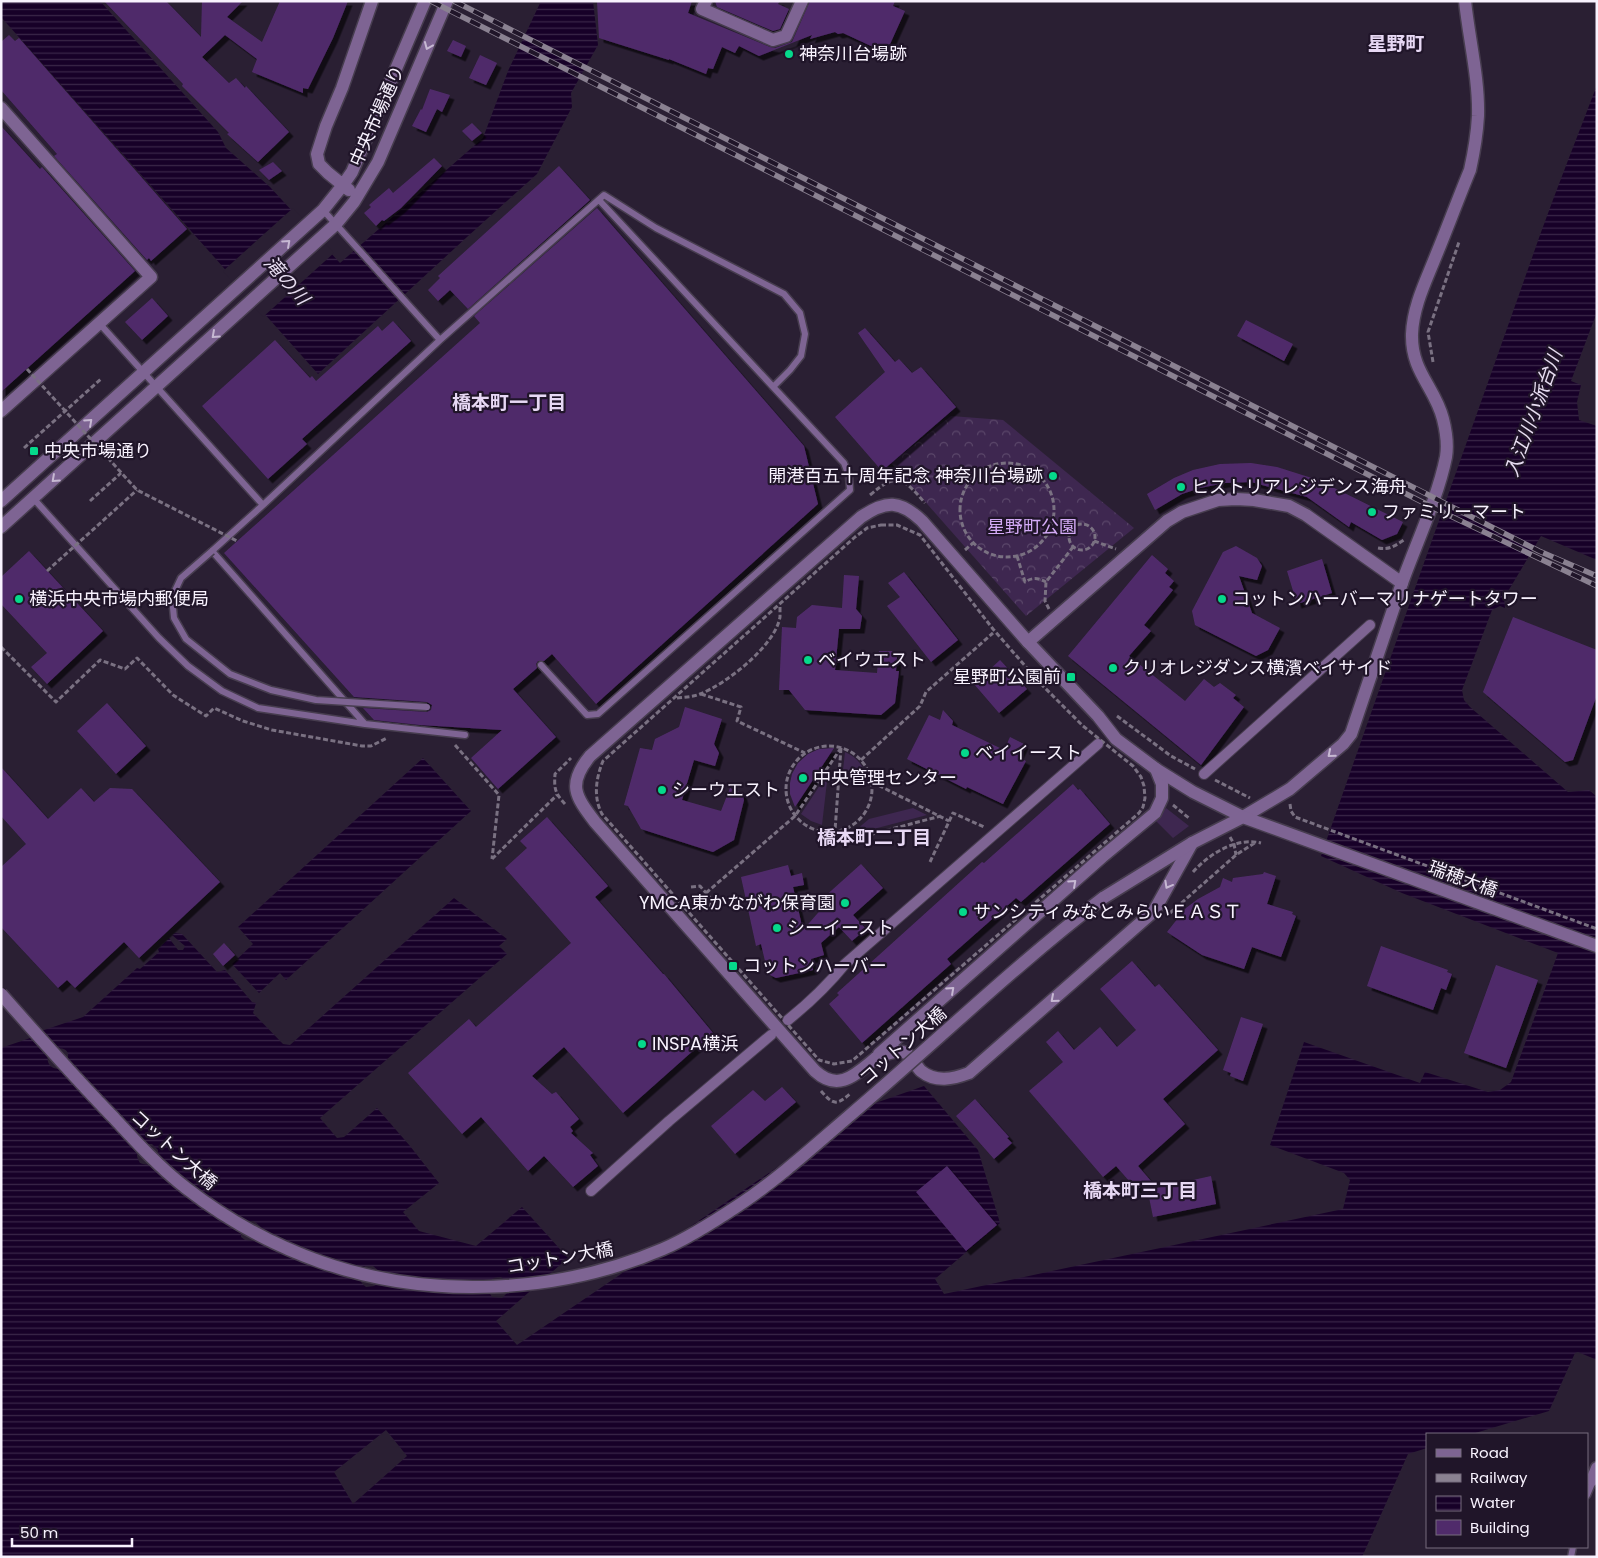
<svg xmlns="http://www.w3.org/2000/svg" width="1598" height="1558" font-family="Poppins,'Noto Sans JP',sans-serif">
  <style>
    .grass { fill: #3e2750 }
    .forest { fill: url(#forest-crowns) }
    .water { fill: url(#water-rules); fill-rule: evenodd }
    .pier { fill: #2a1f33 }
    .building { fill: #502b6b; filter: url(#shadow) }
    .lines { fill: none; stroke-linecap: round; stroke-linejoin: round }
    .service-casing { stroke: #473d4f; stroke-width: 9 }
    .pedestrian-casing { stroke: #473d4f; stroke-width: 12 }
    .minor-casing { stroke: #473d4f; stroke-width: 15 }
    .tertiary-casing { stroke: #473d4f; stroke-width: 15 }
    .path { stroke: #7a7182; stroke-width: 3; stroke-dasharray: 5 2.5; stroke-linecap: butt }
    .service { stroke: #7e6493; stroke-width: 6 }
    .pedestrian { stroke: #7e6493; stroke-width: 10 }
    .minor { stroke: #7e6493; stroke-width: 12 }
    .tertiary { stroke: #7e6493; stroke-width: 12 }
    .rail-casing { stroke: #8a8191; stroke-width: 5.5 }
    .rail { stroke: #201529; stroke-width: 4; stroke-dasharray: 11; stroke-linecap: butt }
    .service-bridge-casing { stroke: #473d4f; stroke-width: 9; stroke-linecap: butt }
    .tertiary-bridge-casing { stroke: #473d4f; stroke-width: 15; stroke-linecap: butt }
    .path-bridge { stroke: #7a7182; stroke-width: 3; stroke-dasharray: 5 2.5; stroke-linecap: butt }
    .service-bridge { stroke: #7e6493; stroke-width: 6 }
    .tertiary-bridge { stroke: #7e6493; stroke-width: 12 }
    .oneway { stroke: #c7b9d3 }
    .poi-dot { fill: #05d98b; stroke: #201529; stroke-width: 2 }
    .labels { text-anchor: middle; stroke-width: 4.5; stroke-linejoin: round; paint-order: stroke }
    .poi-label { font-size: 18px; fill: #f8f2fe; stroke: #201529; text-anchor: start }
    .street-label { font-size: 18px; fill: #f8f2fe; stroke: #201529 }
    .park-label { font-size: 18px; fill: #d3aaf6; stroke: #201529 }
    .neighbourhood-label { font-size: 19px; font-weight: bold; fill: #e7d8f4; stroke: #201529 }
    .water-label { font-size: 19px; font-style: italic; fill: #e7ddf1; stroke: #201529 }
  </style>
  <defs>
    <pattern id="forest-crowns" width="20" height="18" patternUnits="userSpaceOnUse" patternTransform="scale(1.25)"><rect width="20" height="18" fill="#3e2750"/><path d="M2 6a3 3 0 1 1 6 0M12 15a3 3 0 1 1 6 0" fill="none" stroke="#5b476a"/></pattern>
    <pattern id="water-rules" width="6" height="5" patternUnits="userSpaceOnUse" patternTransform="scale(1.25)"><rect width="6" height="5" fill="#170028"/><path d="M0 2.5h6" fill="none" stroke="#3a2648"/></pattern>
    <filter id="shadow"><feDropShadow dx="4.5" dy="4.5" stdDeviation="0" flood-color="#0009"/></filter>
  </defs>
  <rect width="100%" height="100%" fill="#2a1f33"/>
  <path class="grass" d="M845,752c14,6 20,16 23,31l-25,-13z
    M828,773l-6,52 -11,-4 -10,-7z
    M913,808l14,7 -84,22v-2l13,-5 13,-11z
    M1166,808l23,18 -16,12 -17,-17z"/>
  <path class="forest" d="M951,416l52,4 131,108 -108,88 -135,-153z"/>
  <path class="water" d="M1,1h99l118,131 8,16 44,39 70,76 143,-125 25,-67 33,-70h52l5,44 -27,48 1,14 -35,67 -70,63 -149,137 -317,-357z
    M1597,85v227l-26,69 10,4 -4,17 2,18 18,6v134l-56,-24 -37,62 1,10 -5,-2 -8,4 -30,80 2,10 6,7 98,85 21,-2 8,7v563l-19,-8 -3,1 -26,58 -77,23h-45v14l-19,6 -46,103h-1361v-509l41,-14 -1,-3 42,-14 54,-49 3,1 19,-17 -1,-3 11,-11 9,12h5l2,-4 -13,-11 3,-2 7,1 35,38 8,-2 27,32 4,1 -3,10 30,31 7,1 164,-147 53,41 -8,7 8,8 -187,164 17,20 7,-1 33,-29 33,38 29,37 -36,29 16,19 57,15 46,-39 46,51 -72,63 21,24 350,-239 57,-20 54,64 22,73 -65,56 9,15 399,-85 7,-29 -6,-7 -74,-28 34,-103 116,41 5,-11 63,20 12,-2 11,-8 47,-129 -156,-60 -81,-37c72,-207 146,-414 219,-621 18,-50 38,-100 57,-150zM57,1048c16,0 12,12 5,21 -10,1 -16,-4 -14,-14zM143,1144h9l6,6v10c-7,5 -10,6 -18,3 -5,-8 -4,-13 3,-19zM246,1221h8l7,6 -3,11 -3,3 -10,-1 -4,-3v-10zM365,1266h8l7,6v10l-6,4 -8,1c-8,-6 -9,-14 -1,-21zM501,1277l6,6v10l-5,5 -10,-1 -5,-8c3,-8 4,-12 14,-12zM386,1430l21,26 -54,48 -19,-32z
    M423,758l48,53 -185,169 -6,-7 -21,20 -27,-29 21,-20 -15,-17z"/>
  <path class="pier" d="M293,208l41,45 -71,64 -40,-46z"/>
  <path class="building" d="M104,1h62l35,36 1,-36h41l-16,16 35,25 18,-41h68l-15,37 -25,51 -5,-1v5l-51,-21 5,-13 -32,-24 -23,22 27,26 7,-5 9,10 1,-2 43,46 -31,30 -31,-28 2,-1 -47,-47 1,-2z
    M597,1h95l-4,12 82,34 5,1 17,-6 18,-41h85l-2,5 12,5 -19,42 -43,-20 -5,1 -3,-2 -25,7 2,-4 -53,21 -20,-10 -4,7 -13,-6 -9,22 -5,-1 -2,6 -37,-15v1l-70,-22z
    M715,1h65l-2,3 11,5 -9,20 -7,2 -56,-24z
    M9,35l6,6 4,-3 168,191 -36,32 -2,-3 -2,2 -93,-104 3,-2 -56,-64v-48z
    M453,40l13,6 -5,11 -14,-6z
    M480,55l17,8 -11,22 -17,-7z
    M430,89l20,6 -8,17 -5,-3 -11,23 -14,-6 9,-17 1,1z
    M472,123l10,10 -10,8 -10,-10z
    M1,126l39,43 2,-2 93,104 -134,121z
    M434,158l8,8 -41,42 -17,13 -2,-1 -6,6 -12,-13 7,-6 -2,-2 20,-17 4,5z
    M273,162l9,9 -13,9 -10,-10z
    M559,166l31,34 -122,109 -18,-19 -12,11 -10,-11 12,-12 -2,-2z
    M597,208l207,238 14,58 -222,200 -44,-50 -8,7h-6l-2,3 1,4 -24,21 43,48 -58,52 -27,-31 31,-28 -82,-5 -46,-5 -11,-12 64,4 4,-2 1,-5 -5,-3 -73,-5 -130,-144 256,-230 -6,-7z
    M152,298l16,18 -26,24 -17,-18z
    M1246,320l47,24 -9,17 -47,-25z
    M393,321l18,20 -109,98 5,5 -39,35 -66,-73 73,-66 35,38 2,-2 4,5 62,-55 4,5z
    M865,328l30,34 4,-3 13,14 9,-6 35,40 -74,64 -47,-54 50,-45 -27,-39z
    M1251,463l26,4 41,13 85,42 -6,12 -15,6 -31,-18 -2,5 -42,-30 -56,-15 -26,1 -25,5 -18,6 -27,16 -8,-16 27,-16 19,-8 27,-6z
    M1236,546l21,12 5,8 -5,14 -18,-4 13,37 28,15 -12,22 -12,6 -61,-31 -3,-14 31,-59z
    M29,551l74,80 -56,53 -16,-17 16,-14 -46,-49v-27z
    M1152,555l16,14 -3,4 9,8 -5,6 4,3 -29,35 7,6 -22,25 56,45 19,-22 10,8 6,-4 16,12 -3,3 11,9 -43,58 -133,-109z
    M1322,559l10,34 -35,11 -10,-33z
    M904,572l54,68 -27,22 -44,-56 13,-9 -12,-14z
    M844,575l15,1 -3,33 6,7 -2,13h-21l-4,41 42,3 2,-22h13l5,6 -1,14h3l-4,32 -14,12 -76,-5 -16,-20h-10l3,-63 14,1 1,-11 15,-12 30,3z
    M1513,617l84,33v45l-24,65 -8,2 -82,-70z
    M1000,660l27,29 -28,24 -25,-29z
    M107,703l39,43 -30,28 -39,-43z
    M685,707l37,12 -8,25 5,9 -4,13 -21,-6 -12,40 39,11 9,-23 12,5 2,7 -10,40 -21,12 -72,-23 -13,-23 -4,-1 16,-57 12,2 3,-11 24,-12z
    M943,710l10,11 -1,4 52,25 6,-13 14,7 -6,13 8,4 -23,43 -36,-17 -1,2 -59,-30 22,-44 11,5z
    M834,748l-39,59 -5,-13v-11l2,-9 6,-11 10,-9 11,-5z
    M1,767l47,52 33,-31 13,14 16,-14 22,1 88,93 -81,76 -15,-16 -49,46 -8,-8 -9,8 -57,-61v-60l25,-23 -25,-28z
    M1073,784l5,6 2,-1 30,35 -89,78 -5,-4 -69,61 4,5 -89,79 -33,-39 10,-9 -2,-2 145,-131 2,1z
    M547,817l61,69 -13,11 68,77h1l49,59 -90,80 -59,-66 -32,29 20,18 4,-2 23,27 -9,8 3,4 -2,2 22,20 -3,2 8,11 -25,21 -29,-31 -16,15 -47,-54 -19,17 -54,-61 61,-54 7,8 95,-84 -66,-75 22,-20 -7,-7z
    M861,864l22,24 -30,27 13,14 -14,12 -13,-14 -18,16 3,12 -13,4 2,11 -37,8 -8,-4 -7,-30 -5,2 -15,-69 47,-12 3,11 11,-3 2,12 -11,2 10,43 21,-24 -2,-7z
    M1264,872l12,4 -9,28 26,8 -1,2 4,2 -15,41 -29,-10 -8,22 -42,-14 -35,-23 19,-24 12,-9 22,-12 3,-9 9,4 1,-4 30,-4z
    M224,943l11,12 -12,11 -10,-12z
    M1381,946l67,24 -1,2 5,2 -6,16 -5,-2 -8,22 -66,-24z
    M1132,961l23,26 4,-3 59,66 -55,49 22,25 -47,42 19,22 54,-12 5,28 -63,13 -7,-35 -9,8 -21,-24 -13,11 -74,-86 34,-29 -17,-20 12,-11 16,19 26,-23 17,20 19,-17 -36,-41z
    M1496,965l42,15 -32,88 -42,-15z
    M1241,1017l22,7 -20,57 -13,-5 1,-3 -8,-3z
    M782,1087l14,15 -61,52 -24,-28 42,-36 12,11z
    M975,1099l34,38 -2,1 5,5 -18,16 -38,-43z
    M947,1166l50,59 -31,26 -50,-59z"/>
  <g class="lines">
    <defs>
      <path id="service" d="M323,210l117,130
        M99,323l164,182 177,-165 164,-145 52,33 128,66 16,19 5,21 -4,22 -11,14 -17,17
        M33,498l126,140 29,28 34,25 36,17 107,16 -153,-173 51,-46
        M541,665l46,50 11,-1 252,-224 -1,-14 -5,-13 -245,-263
        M365,724l100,11
        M1587,1495l6,-14
        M1571,1557l2,-10"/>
      <path id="pedestrian" d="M1204,774l166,-149
        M788,1020c21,-17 40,-35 57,-56l253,-220
        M591,1191l78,-70 102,-86"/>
      <path id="minor" d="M706,1l-4,8 71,31 13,-4 16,-35
        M1,108l150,169 -150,134
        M1028,642l139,-121 15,-9 36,-12 18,-1 18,1 35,6 17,9 96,68 -51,151 -8,10 -53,45 -47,28
        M879,1054l223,-197 53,-44 7,-15v-14l-6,-15
        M876,1058c9,-4 21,-9 30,-5 6,4 10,13 15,18 15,12 32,8 48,2l185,-162 38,-68"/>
      <path id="tertiary" d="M349,190l-21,-17 -9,-9 -2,-10 9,-28 16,-38 30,-87
        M1,501l322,-291 20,-25 9,-13 73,-171
        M1,527l335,-303 18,-22 24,-40 69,-161
        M1402,583c14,-39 36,-86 44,-126 2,-12 0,-26 -3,-38 -8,-32 -32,-47 -31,-85 1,-27 13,-51 23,-76 12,-29 23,-59 35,-88 4,-18 7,-36 8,-54 1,-38 -9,-77 -13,-115
        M1103,898l89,-55 51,-26
        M876,1058c-20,16 -37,35 -61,13l-220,-249c-20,-26 -28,-38 -5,-66l271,-239c25,-17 39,-17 61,4l106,121 70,74 18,23 40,30 37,23 50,25 354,129
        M1592,1480l5,-12"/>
    </defs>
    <use href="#service" class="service-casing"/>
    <use href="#pedestrian" class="pedestrian-casing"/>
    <use href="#minor" class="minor-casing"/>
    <use href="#tertiary" class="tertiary-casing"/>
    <path class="path" d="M1433,362l-5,-30 31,-90
      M24,448l78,-70
      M960 510a47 47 0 1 1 94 0a47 47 0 1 1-94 0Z
      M870,495c28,-24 34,-16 55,8
      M90,501l31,-28
      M1069 537a13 13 0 1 1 26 0a13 13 0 1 1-26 0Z
      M881,525h16l23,10 73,94 47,54 43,43 50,40 8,11 3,9 1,12 -2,9 -4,6 -287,248 -18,3 -15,-4 -217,-246c-9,-17 -6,-36 1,-53l252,-224 12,-9z
      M1094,541l22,8
      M1378,548c11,2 17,-2 26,-8
      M965,550l8,-7
      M1017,556l8,26c8,-5 13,-4 21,0
      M1049,609l-4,-8 1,-19 27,-35
      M1,647l55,55 44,-42 25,9 12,-11 36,37 33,21 8,-8 29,13 29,9 90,16h9l16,-8
      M701,694l40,13 -4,14 68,32
      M677,698c8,-1 16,-1 23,-4 26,-10 75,-48 80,-77 0,-3 0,-8 0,-11
      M1117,716l54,40 24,13
      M455,745l44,50 -7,64
      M786 789a43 43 0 1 1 86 0a43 43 0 1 1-86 0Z
      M841,748l-7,96 107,-28
      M861,760l59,-54 6,-14 67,-59
      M1215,780l35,18
      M872,782l77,39
      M565,804c-10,-11 -11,-15 -10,-30l16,-16
      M1290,804l1,7 4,6 302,112
      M1173,805l17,14
      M1230,837l4,7 2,11
      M492,859l65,-64
      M930,862l23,-49 31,14
      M1193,872c16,-18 43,-35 68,-29
      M691,887l9,-1 12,14 -2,9
      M706,893l89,-77 46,-68
      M1170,913l66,-58 20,-13
      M821,1091c13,15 16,14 30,2"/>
    <use href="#service" class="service"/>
    <use href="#pedestrian" class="pedestrian"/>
    <use href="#minor" class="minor"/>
    <use href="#tertiary" class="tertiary"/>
    <defs>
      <path id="rail" d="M431,1l1007,509 159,76
        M454,1l1085,550 58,25"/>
    </defs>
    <use href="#rail" class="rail-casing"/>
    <use href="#rail" class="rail"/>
    <defs>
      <path id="service-bridge" d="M212,551l-31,27 -9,19 2,21 12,21 44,35 41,16 45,10 111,7"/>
      <path id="tertiary-bridge" d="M1,994c37,42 74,84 113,124 23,25 46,50 72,70 41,32 87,57 135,74 109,38 237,32 342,-13 26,-11 52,-28 76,-44 39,-26 74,-58 109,-88 86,-73 166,-151 255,-219"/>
    </defs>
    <use href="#service-bridge" class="service-bridge-casing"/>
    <use href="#tertiary-bridge" class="tertiary-bridge-casing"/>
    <path class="path-bridge" d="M27,369l110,121 100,51
      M47,571l90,-81"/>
    <use href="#service-bridge" class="service-bridge"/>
    <use href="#tertiary-bridge" class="tertiary-bridge"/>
  </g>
  <defs><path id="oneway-chevron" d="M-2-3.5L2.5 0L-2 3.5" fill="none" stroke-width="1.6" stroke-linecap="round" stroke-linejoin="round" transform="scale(1.25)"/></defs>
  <g class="oneway">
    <use href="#oneway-chevron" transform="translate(428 46) rotate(113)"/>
    <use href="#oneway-chevron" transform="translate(287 243) rotate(-42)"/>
    <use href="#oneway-chevron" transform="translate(215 335) rotate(138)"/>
    <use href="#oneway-chevron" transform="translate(89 422) rotate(-42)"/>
    <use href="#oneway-chevron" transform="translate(55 479) rotate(138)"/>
    <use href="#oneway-chevron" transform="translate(1331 754) rotate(140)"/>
    <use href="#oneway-chevron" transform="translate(1073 883) rotate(-42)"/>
    <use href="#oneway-chevron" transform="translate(1168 885) rotate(119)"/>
    <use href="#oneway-chevron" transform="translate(951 990) rotate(-42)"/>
    <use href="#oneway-chevron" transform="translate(1054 999) rotate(139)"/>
  </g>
  <g class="poi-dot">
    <circle cx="789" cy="54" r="5"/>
    <rect x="29" y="446" width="10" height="10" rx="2.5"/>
    <circle cx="1053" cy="476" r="5"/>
    <circle cx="1181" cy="487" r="5"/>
    <circle cx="1372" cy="512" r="5"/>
    <circle cx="19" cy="599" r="5"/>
    <circle cx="1222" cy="599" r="5"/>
    <circle cx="808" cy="660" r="5"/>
    <circle cx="1113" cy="668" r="5"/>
    <rect x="1066" y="672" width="10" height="10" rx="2.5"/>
    <circle cx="965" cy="753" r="5"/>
    <circle cx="803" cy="778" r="5"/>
    <circle cx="662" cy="790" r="5"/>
    <circle cx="845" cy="903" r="5"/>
    <circle cx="963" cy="912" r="5"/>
    <circle cx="777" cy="928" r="5"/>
    <rect x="728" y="961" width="10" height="10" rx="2.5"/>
    <circle cx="642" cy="1044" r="5"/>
  </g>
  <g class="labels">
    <g class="poi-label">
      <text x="799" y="60">神奈川台場跡</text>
      <text x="44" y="457">中央市場通り</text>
      <text x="1043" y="482" text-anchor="end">開港百五十周年記念 神奈川台場跡</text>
      <text x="1191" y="493">ヒストリアレジデンス海舟</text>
      <text x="1382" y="518">ファミリーマート</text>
      <text x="29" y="605">横浜中央市場内郵便局</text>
      <text x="1232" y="605">コットンハーバーマリナゲートタワー</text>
      <text x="818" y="666">ベイウエスト</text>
      <text x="1123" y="674">クリオレジダンス横濱ベイサイド</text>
      <text x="1061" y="683" text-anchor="end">星野町公園前</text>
      <text x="975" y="759">ベイイースト</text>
      <text x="813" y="784">中央管理センター</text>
      <text x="672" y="796">シーウエスト</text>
      <text x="835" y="909" text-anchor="end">YMCA東かながわ保育園</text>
      <text x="973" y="918">サンシティみなとみらいＥＡＳＴ</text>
      <text x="787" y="934">シーイースト</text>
      <text x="743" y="972">コットンハーバー</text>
      <text x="652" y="1050">INSPA横浜</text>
    </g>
    <g class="street-label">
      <text transform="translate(377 116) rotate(-66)" y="6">中央市場通り</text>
      <text transform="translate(1463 879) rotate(20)" y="6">瑞穂大橋</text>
      <text transform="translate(903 1046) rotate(-41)" y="6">コットン大橋</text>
      <text transform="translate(174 1150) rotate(42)" y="6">コットン大橋</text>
      <text transform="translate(560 1258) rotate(-10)" y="6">コットン大橋</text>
    </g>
    <g class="park-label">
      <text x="1032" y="533">星野町公園</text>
    </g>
    <g class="neighbourhood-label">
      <text x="1396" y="50">星野町</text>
      <text x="509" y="409">橋本町一丁目</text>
      <text x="874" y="844">橋本町二丁目</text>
      <text x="1140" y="1197">橋本町三丁目</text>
    </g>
    <g class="water-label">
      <text transform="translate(287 280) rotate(49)" y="7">滝の川</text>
      <text transform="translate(1533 413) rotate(-70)" y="7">入江川小派台川</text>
    </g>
  </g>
  <rect width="1598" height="1558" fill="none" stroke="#f8f2fe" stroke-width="5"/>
  <rect x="1426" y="1433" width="162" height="115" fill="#201529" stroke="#766d7e"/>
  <rect x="1436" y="1449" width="25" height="8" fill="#7e6493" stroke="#766d7e"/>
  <text x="1470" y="1458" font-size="15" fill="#f8f2fe">Road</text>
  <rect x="1436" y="1474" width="25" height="8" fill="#8a8191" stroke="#766d7e"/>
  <text x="1470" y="1483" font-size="15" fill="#f8f2fe">Railway</text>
  <rect x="1436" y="1496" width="25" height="15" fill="url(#water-rules)" stroke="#766d7e"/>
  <text x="1470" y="1508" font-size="15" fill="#f8f2fe">Water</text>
  <rect x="1436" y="1520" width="25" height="15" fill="#502b6b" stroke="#766d7e"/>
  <text x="1470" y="1533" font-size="15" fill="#f8f2fe">Building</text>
  <path d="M12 1538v8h120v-8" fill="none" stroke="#f8f2fe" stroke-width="2.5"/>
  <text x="20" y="1538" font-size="15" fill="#f8f2fe" stroke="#201529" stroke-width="4" paint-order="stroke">50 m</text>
</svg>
